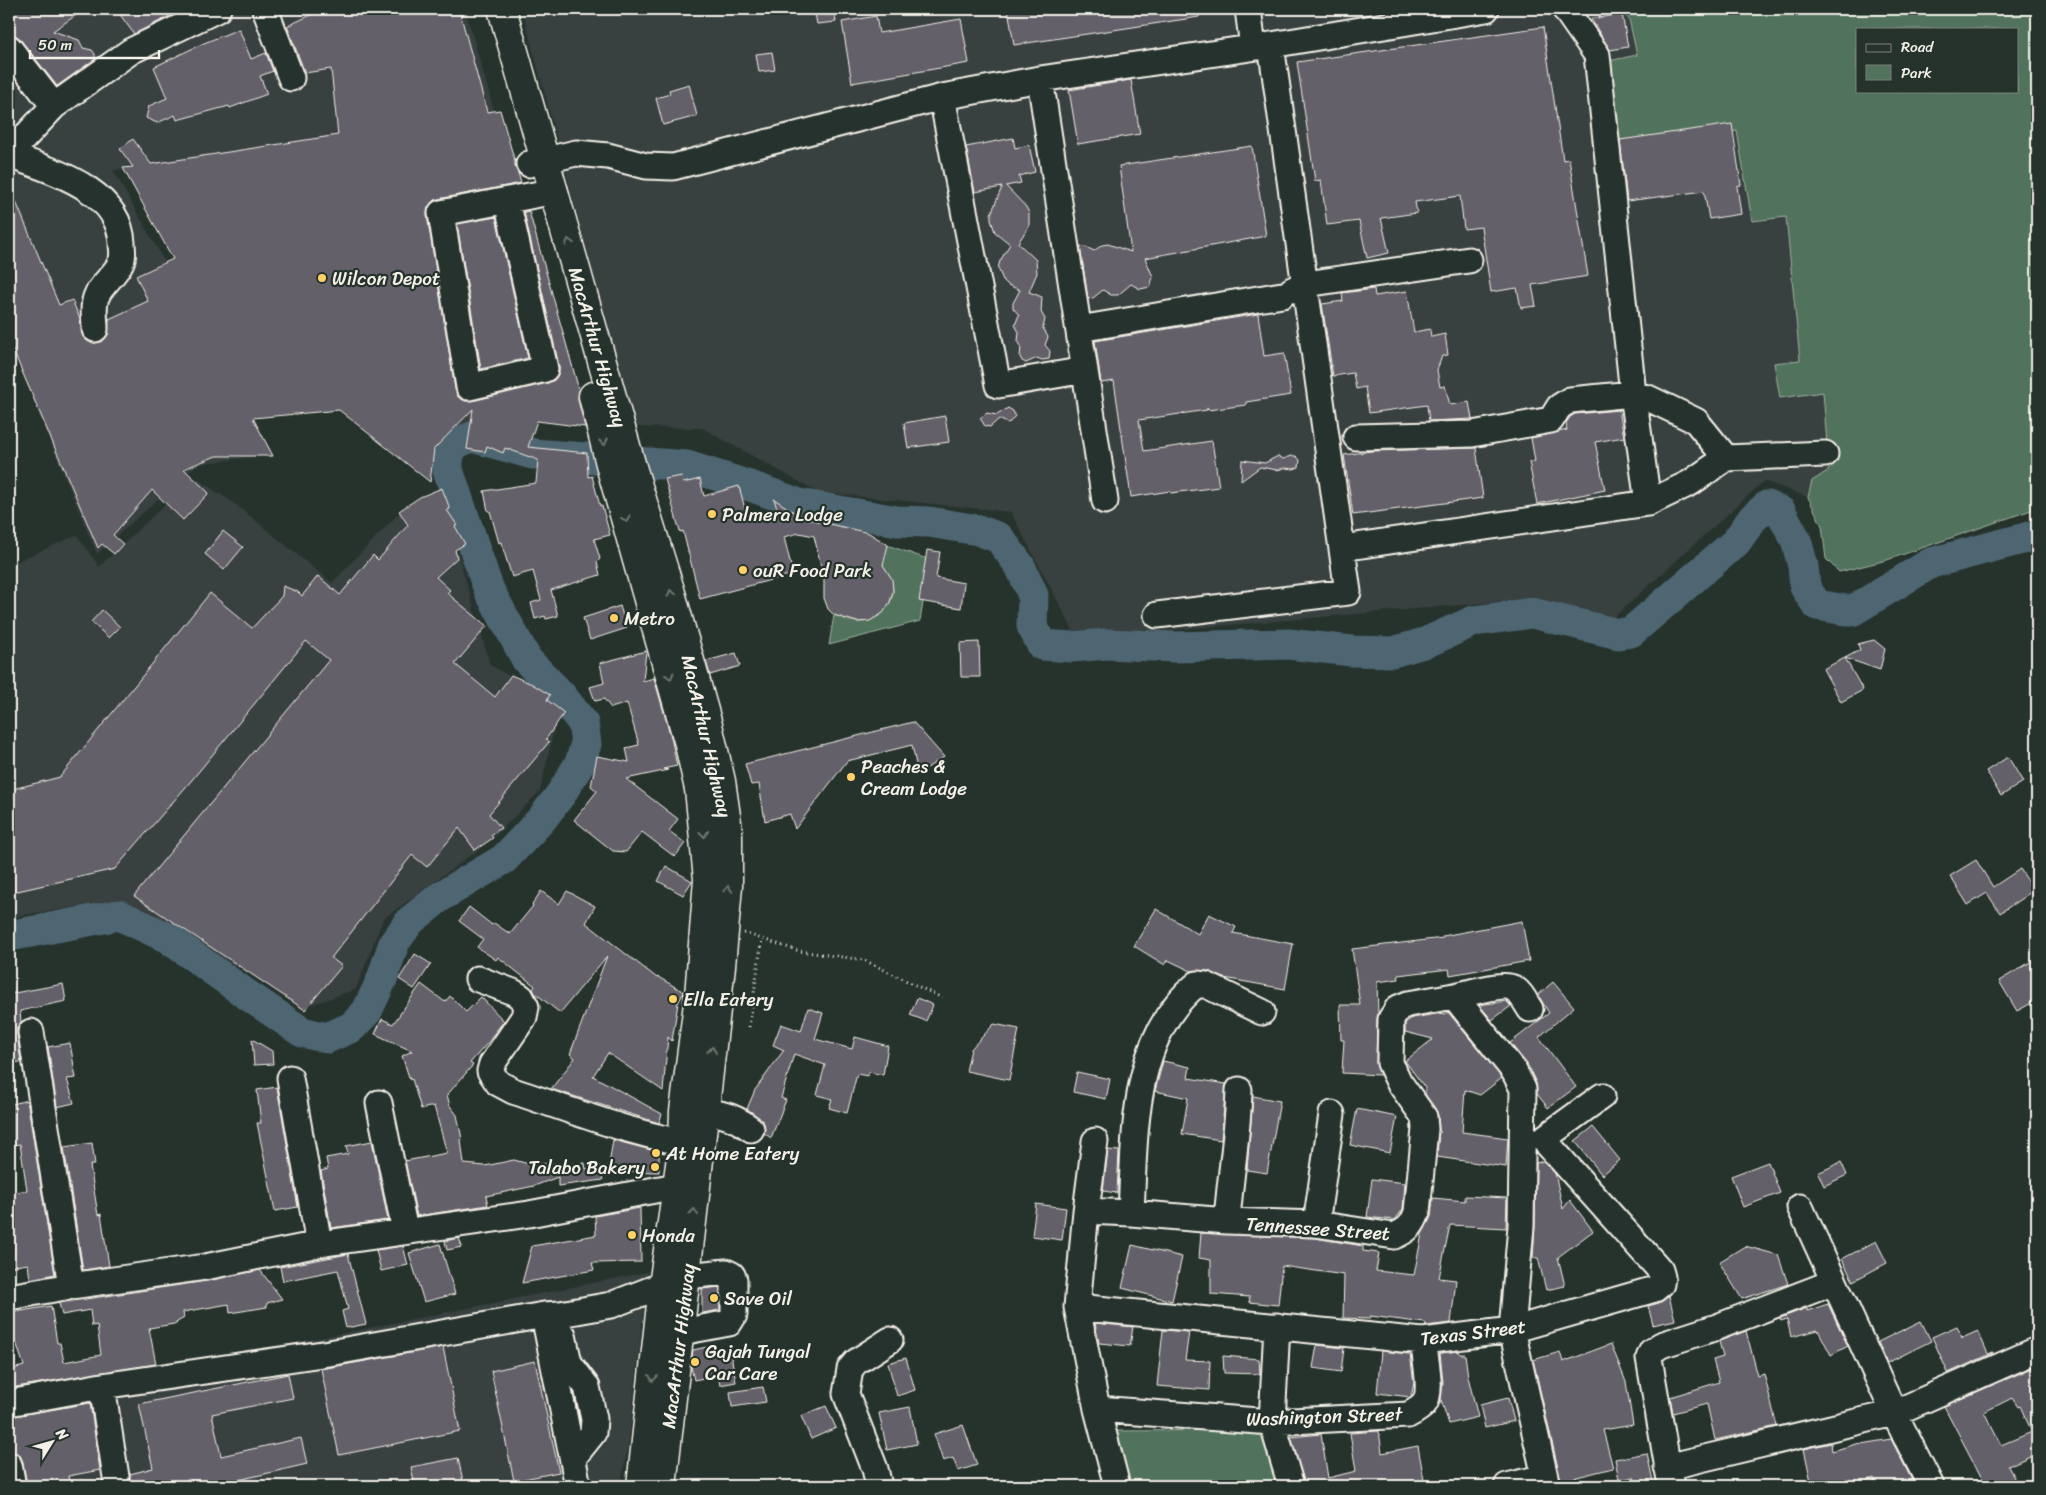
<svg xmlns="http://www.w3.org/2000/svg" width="2046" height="1495" font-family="Sriracha,sans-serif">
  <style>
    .built { fill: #394040 }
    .green { fill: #51725c; stroke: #a2b2a2; fill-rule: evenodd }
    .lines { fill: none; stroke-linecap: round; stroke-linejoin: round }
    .river { stroke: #4e6672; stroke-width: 31 }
    .building { fill: #64606b; stroke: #f4f1e8; fill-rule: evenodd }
    .minor-casing { stroke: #f4f1e8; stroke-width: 29 }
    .highway-casing { stroke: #f4f1e8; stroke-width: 31 }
    .path { stroke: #f4f1e8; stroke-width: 3; stroke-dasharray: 1 4; stroke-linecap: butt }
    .minor { stroke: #26332d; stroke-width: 25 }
    .highway { stroke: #26332d; stroke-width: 28 }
    .oneway { stroke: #6e766e }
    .poi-dot { fill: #ffd166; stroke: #26332d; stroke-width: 2 }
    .labels { text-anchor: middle; stroke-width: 4.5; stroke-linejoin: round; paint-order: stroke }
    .poi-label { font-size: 19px; fill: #f4f1e8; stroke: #26332d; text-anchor: start }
    .street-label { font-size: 19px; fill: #f4f1e8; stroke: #26332d }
  </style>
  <rect width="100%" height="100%" fill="#26332d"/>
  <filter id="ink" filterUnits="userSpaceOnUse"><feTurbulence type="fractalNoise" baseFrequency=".02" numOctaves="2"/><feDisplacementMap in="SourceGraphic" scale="10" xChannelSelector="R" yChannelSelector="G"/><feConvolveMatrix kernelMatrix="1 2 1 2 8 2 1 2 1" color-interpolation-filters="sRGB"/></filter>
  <g filter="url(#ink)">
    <path class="built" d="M9,9h456l29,102 6,-1 86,304 -3,1 3,11 -80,-9 -55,14 -17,18 -4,33 -91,-72 -79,7 -137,-248 -10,1 160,284 -76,10 -100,90 -88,-212z
      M522,9h1096l162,146 107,405 -48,12 -13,-13 -4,-33 -14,-29 -44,-16 -152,138 -82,-20 -453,39 -66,-126 -193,-20 -116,-64 -68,-1z
      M194,477l41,27 97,79 69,-72 41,-13 48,167 70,39 -20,87 -51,51 -106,77 -27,70 -45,16 -196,-104 -106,16v-352l68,-30 22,32z
      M648,1272l-20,177 -8,37h-611v-86z"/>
    <path class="green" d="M1618,9h419v499l-150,52 -48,12 -13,-13 -4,-33 -14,-29 4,-16 17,-11 -6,-78 -43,6 -6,-35 26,-3 -14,-143 -34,4 -15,-90 -116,16 -17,-85 33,-7 -8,-36zM1857,29h160v62h-160z
      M887,545l43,15 -10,61 -91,24 5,-30c7,3 15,6 22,7 18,2 37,-14 37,-32 0,-10 -5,-17 -10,-25z
      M1271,1430l14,56h-158l-13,-55z"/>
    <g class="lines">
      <path class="river" d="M9,936l110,-21 49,23 78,56 56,38 25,6 25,-11 15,-16 15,-32 12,-36 16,-22 30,-24 64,-38 37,-39 20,-26 19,-31 6,-19 -3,-21 -22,-28 -34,-35 -37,-68 -5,-13 -37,-109c-1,-21 5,-27 24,-33l61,17 154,12 69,22 43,16 98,17 32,1 49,8 21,8 21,28 13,29 -1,31 10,19 30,2 34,-3 70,3 112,-3 64,7 41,1 34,-10 47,-21 58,-8 86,21 13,-2 105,-90 17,-24 14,-12 14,6 15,28 7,26 2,21 12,18 35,6 79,-48 106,-28"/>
    </g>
    <path class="building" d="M9,9h76l-32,22 26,9 4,8 9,2 3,4v5l-38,27 -37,-47 -6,-4 -5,-7z
      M116,9h63l-13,9 -32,16z
      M324,9h135l28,103 13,-2 21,73 -83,16 -6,3 -4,6 -1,7 28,174 3,8 7,4h7l76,-18 7,-4 4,-6v-7l-35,-154 5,-1 50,179 -1,10 7,27 -48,-6 -9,26 59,6 1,24 4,-1 8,30h2l8,29 -16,4 6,20 -3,3 3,13 -49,15 7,26 -12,3 -1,-3 -10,3 -4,-16 10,-3 -8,-29 -21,6 -11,-35 -2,1 -9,-32h-2l-4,-20 52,-8 2,-23 -33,-12 -2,5 -16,-7 -2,6 -18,-3 6,-40 -39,40 -4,33 -91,-72 -86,8 20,38h-57l-32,13 25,24 -26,27 -31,-30 -39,45 10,9 -9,10 -12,-10 -4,4 -89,-207v-156l50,120 13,-5 8,19 3,18 6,5 6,1 7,-2 6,-6 1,-16 39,-18 -12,-25 37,-17 -50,-91 10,-1 -13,-18 13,-10 18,25 187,-29 -7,-66 -26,4 -18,-47z
      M814,9h20l2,13 -19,2z
      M1008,9h191v8l-185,28z
      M1622,14l6,33 -18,3 -19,-31z
      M876,16l3,17 82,-14 8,44 -117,20 -10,-61z
      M1543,27l20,133 6,-1 19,117 -56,9 4,21 -15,2 -4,-20 -26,4 -10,-65 -17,2 -4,-33 -45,6 2,11 -36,5 8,35 -22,5 -8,-37 -32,4 -6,-45 -6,1 -18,-119z
      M239,29l12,30 15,-6 7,18 -13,5 7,18 -37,14 -1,-2 -52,14 -2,-5 -18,8 -11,-5 3,-12 18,-8 -13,-31 50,-24z
      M772,52l3,18 -16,2 -3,-18z
      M1131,80l9,54 -62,10 -9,-54z
      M689,84l8,32 -34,9 -7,-27 14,-4 -1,-4z
      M1732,124l9,61 -4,1 4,28 -32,5 -5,-28 -77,10 -7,-61z
      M1013,138l2,10 14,-3 6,27 -16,4 2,7 -15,3 20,21 3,6v13l-11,17 18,17 1,13 -8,19 13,5 -1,15 4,7 -2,9 5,9 -3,8 5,6 -1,8 -7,1 -5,-2 -11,5 -4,-2 -2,-4 1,-11 -3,-5 1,-9 -4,-7 4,-10 -6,-7v-5l7,-13 -12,-5 -5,-5 -5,-12 2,-7 10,-17 -15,-12 -4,-12v-6l11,-27 -27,5 -9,-45z
      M1252,146l14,90 -121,22 8,19 -3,10 -10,2 -9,-5 -13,11h-7l-8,-5 -10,8 -5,1 -8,-53 6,1 8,4 8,-6 6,-1 23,8 -12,-86z
      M496,217l32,141 -47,11 -24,-145z
      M1374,289l1,7 32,-5 7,41 16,-3 1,8 14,-3 3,21 -6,1 -5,14 3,17 5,-1 5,19 19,-3 3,17 -43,2 -2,-16 -58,8 -4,-26 -9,2 -3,-16 -20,3 -11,-72 21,-3 -1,-8z
      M1258,314l6,42 20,-3 7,42 -45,7v3l-38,5 -1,-2v2l-68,10 5,31 68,-10 7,46 -48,6 -1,-2 -39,6 -17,-116 -13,2 -6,-42z
      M1008,408l5,3 2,5 -5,6 -3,1 -8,-4 -9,8 -5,-1 -5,-8 7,-5 10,2z
      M1619,410l5,27 -29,5 10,48 -68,14 -8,-42 6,-1 -4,-23 36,-8 -1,-7 4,-6 5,-3z
      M945,416l4,26 -41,6 -4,-25z
      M1476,448l7,50 -130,17 -9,-60 27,-4z
      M1278,456l5,3 9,-3h4l4,4 -1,7 -5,2 -9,-1 -8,2 -17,-3 -19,14 1,-21 23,3z
      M682,476l1,7 17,-4 4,17 35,-10 9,34 30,-8 -4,-13 29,19 66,15 19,12 -5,20 9,14 1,12 -3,11 -7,11 -13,8 -13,1 -23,-7 -6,-6 -4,-11v-19l-10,-43 -15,-3 -15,4 9,37 -93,25 -17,-68 -3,1 -15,-53z
      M442,488l8,21 -3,1 10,15 -2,1 10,18 -10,6 2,8 -21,19 14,13 -3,3 40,33 -32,38 40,33 16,-22 21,9 18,11 -3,5 17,13 -18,26 3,3 -60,72 12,14 -10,7 2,3 -18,12 -16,-22 -32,39 -15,-12 -81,103 11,8 -37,44 -171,-114 195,-236 -23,-19 -115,140 -76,88 -106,24v-103l51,-13 150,-184 42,35 30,-32 1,-10 15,6 4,4 16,-20 22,19 33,-40 5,5 30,-35 -9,-14 21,-14z
      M223,531l20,16 -19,23 -19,-16z
      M927,550l13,2 -4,26 28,5 -3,25 -42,-7z
      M620,606l7,22 -37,12 -7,-22z
      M102,610l18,17 -11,11 -18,-16z
      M1874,640l11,9 -5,21 -35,-12 15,-8 -2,-6z
      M979,642l1,35h-19l-1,-34z
      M646,651l-3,30 11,-3 17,59 6,29 -14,3 5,1 -42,9 52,40 -9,12 16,12 -10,14 -33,-25 -16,20 -13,-1 -39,-31 23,-29 -6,-5 6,-30 32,6 -3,-14 13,-3 -12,-42 -16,5 -7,-9 -9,2 -5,-14 14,-4 -4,-20z
      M736,653l4,13 -30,9 -4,-14z
      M1845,658l18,32 -22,12 -18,-33z
      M913,722l31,35 -26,17 -6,-29 -65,16 -52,68 -5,-15 -25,7 -6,-37 -8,1 -6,-21z
      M2008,757l15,25 -22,14 -15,-25z
      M1976,860l17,27 27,-18 14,21 -34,23 -13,-20 -19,12 -18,-29z
      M666,866l26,15 -9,14 -25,-14z
      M541,891l18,13 8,-13 28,15 -9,17 71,55 1,-1 26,15 -6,11 -6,38 -4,-4 -5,54 -55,-38 -15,23 69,38 -3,9 -108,-34 24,-31 -5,-4 37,-98 -47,57 -25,-20 -2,-4 2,-3 -37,-29 -2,3 -19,-13 6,-8 -24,-18 10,-14 23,18 2,-2 16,11 23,-28 -1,-1z
      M1156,909l42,25 11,-20 27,13 -3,6 60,11 -8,45 -61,-11 -16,-7h-17l-23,-11 -3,5 -31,-19z
      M1522,921l7,40 -79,14 -1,-6 -51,6 1,4 -22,3 1,31 -1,6 -1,44 4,12 -38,-2 2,-33h-3l-1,-35h20l-8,-56 91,-11v-2z
      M415,954l16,10 -17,25 -15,-10z
      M2037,958v42l-20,11 -18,-30z
      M1553,982l21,25 -35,30 37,50 -28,21 -11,-14 -1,-11 -9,-19 -17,-21 39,-30 -11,-18z
      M63,984l3,17 -46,10 1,11 -4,5v7l4,28 -12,1v-69z
      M421,984l24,18 5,-6 16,16 15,-15 23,24 -12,15 -1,3 -21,24 3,2 -26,30 3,11 7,9 5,24 -1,1 3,24 21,2 29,-6 11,3 30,1v2l30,-3 1,6 14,-3 3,14 -45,6v-9l-24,9 -48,10 2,9 -71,11 -12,-55 42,-8 -13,-47 -13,3 -9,-30 -2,1 -8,-24 10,-5 -37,-17 7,-15 11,5z
      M917,998l16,7 -7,16 -16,-6z
      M1506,1001l5,5 -19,14 -13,-15z
      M808,1008l15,5 -8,26 37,10 3,-12 33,9 -5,29 -14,-3 -1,4 -11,-2 -10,39 -18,-5 3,-9 -15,-4 8,-30 -31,-11 -13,44 5,2 -15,38 -7,-5v-10l-17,-14 8,-19 29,-40 -11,-5 8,-21 20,7z
      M1448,1012l54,66 -22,17 -15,-5 -3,42 46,6 -2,29 -69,-10 2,-27 -1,-15 -13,-21v-6l-20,-27 28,-22 -28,-7v-9l7,-5 31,-5 2,1z
      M994,1024l25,5 -10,51 -43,-9 5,-22z
      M252,1039l20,12 1,13 -19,1z
      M70,1043l6,35 -9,1 7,24 -17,4 -9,-60z
      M1163,1061l27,6 -2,11 38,6 -5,56 -39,-6 6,-36 -33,-7z
      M1077,1072l33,7 -4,20 -33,-7z
      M277,1087l21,120 -23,4 -18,-88h4l-4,-33z
      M1253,1096l27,5 -13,72 -20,-3z
      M27,1100l28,174 -25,5 -2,-15 -19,3v-73l18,-4 -7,-46 -11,2v-41z
      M1357,1109l40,8 -7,36 -40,-8z
      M1593,1127l27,33 -18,15 -27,-34z
      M613,1140l46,12v20l-51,-1z
      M372,1141l16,79 -57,8 -10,-57 7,-2 -2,-11 22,-4 -2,-8z
      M92,1143l3,22h-5l8,50 3,-1 8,52 -26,4 -19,-123z
      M1108,1150l11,1 -2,42 -14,-2z
      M1543,1161l12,12 8,36 7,-9 23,31 -35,26 7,29 -19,4 -8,-32h-5l2,-32 1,-63z
      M1768,1162l12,31 -37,14 -12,-31z
      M1841,1162l6,13 -23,11 -6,-13z
      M1372,1179l33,4 -2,26 -8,11 -28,-3z
      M1465,1196l42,2 -1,30 -56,-3 -11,53 17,2 -5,43 -25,3 -1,-3 -55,-7v3l-27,-1 1,-43 -62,-9 -4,39 -29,-3 1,-5 -39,-3v-34l-12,-2 2,-25 114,5 48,8v5l16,2 -3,18 38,4 8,-41 9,-17 2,-19 32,3z
      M1036,1204l30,4 -4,32 -30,-4z
      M640,1208l1,54 -49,1 2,7 -72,13 10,-37 64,-11 -1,-19z
      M459,1238l3,9 -15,3 -2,-9z
      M1876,1241l11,22 -34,18 -11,-22z
      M440,1244l15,50 -31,8 -15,-49z
      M1132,1245l50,12 -10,44 -50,-13z
      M403,1246l5,19 -27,6 -5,-21z
      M1745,1246l33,9 10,29 -46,15 -23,-37z
      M348,1254l18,70 -20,4 -4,-17 6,-2 -10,-39 -55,11 -3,-14z
      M260,1270l22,29 -15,4v4l-37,6 -1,-9 -46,8 1,6 -10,6 -25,4 7,36 -146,24 -1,-18 15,-4 -8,-24 -7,1v-30l42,-7 6,37h3l4,19 37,-7 -4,-30 -5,1 -2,-16 -28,5 -3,-12 148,-22z
      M720,1287v23l-18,3v-24z
      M1669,1296l6,24 -22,5 -5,-19 11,-3z
      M1828,1304l20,42 -17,9 -13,-25 -27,7 -4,-18 -6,2 -1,-3 27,-10v3z
      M1921,1321l10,20 -44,22 -9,-21z
      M1095,1323l38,4 -3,19 -31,-3z
      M1957,1326l5,12 16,-7 10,23 5,-2v1l-45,20 -16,-36z
      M1163,1330l26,2 -4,28 25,1 -1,29 -52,-4z
      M1746,1331l12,45 6,-2 13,52 -62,14 -8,-36 -34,9 -3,-16 49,-15 -6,-22 10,-3 -4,-16z
      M1611,1344l15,38 7,43 -30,5 10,38 -52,13 -28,-121 27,-8 3,10z
      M1317,1345l27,3 -3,24 -28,-4z
      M443,1347l17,84 -121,24 -18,-86z
      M707,1347l2,7 21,-4 6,32 -16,3 -2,-10 -24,5 -3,-13 2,-17z
      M1381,1351l29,3 4,29 -3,14 -34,-4z
      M1459,1351l1,3h5l3,23 10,40 -29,7 -8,-24 2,-18 -3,-29z
      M1223,1356l36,3 1,15 -36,-1z
      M906,1358l9,32 -18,6 -9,-33z
      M535,1361l24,111 -45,9 -23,-110z
      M2037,1366v87l-29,13 10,20h-32l-42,-80zM2012,1398l6,9 2,-1 12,26 -31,13 -17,-33z
      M288,1374l5,24 -81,16 9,42 80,-18 6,26 -94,22h-86l3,-4v-8l23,-6 -14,-64z
      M763,1387l3,15 -34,5 -2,-15z
      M1508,1398l6,23 -29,7 -5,-23z
      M90,1403l10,67 -32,6 2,10h-43l-4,-24 -3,-7 -7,-4 -4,-19v-15z
      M826,1406l10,22 -25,11 -10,-23z
      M910,1407l7,37 -30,6 -8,-37z
      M963,1425l14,40 -19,6 -5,-13 -10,3 -9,-27z
      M1379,1431l3,22 36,-7 7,40h-120l-14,-49 30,-3 7,44 28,-7 -6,-38z
      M1891,1439l24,47h-40l-1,-8 -26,8h-36l-8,-37 27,-6 1,8 28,-8 1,1z
      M1647,1453l7,33h-18l-2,-9 -15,3 -4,-21z
      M458,1458l6,28h-49l-4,-19z"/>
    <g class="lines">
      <defs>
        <path id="minor" d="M265,9l26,69
          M1248,9l5,38
          M1565,9l32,46 36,339 15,109
          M9,48l45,58 77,-55 87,-42
          M1040,79l65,422
          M942,97l56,288 87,-15
          M9,154l45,-48
          M9,155c42,16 110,33 113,88 0,6 2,13 -1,19 -5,12 -20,23 -24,33 -5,10 -2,24 -2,34
          M529,164l47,-11 32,3 38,10 27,1 269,-70 98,-18 231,-34 215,-36
          M507,201l38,168 -76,18 -28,-174 114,-22
          M1292,290l14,-6 163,-24
          M1079,329l203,-34
          M1356,437l116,-3 79,-14 8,-13 11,-7 63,-6 15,4 48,23 30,37 99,-4
          M1342,548l306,-45 42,-20 36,-25
          M1157,615l191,-23 -77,-547
          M478,979l35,13 8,5 5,10 -2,10 -32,47 -2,7 8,12 15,8c59,19 127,47 188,54
          M1454,996c12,-2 49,-14 59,-8 8,4 12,14 17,21
          M31,1032l40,254
          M290,1078l29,166
          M379,1103l26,128
          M685,1111c25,0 46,2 66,18
          M1800,1207l94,206 37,73
          M1086,1211l9,-70
          M1131,1213c4,-76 0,-176 66,-229l9,1 56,27
          M1227,1221c3,-44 11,-87 12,-131
          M1316,1224l16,-110
          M9,1297l62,-11 134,-19 114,-23 210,-30 147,-28 19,-1
          M1077,1307l346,34 89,-11 143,-41 6,-5 1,-7 -2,-7 -117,-131 59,-43
          M544,1315l16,-1 51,-9 75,-29 40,-4 6,3 2,5v35l-5,8 -69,13
          M1277,1326l-5,96 19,64
          M563,1335l6,28 18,24 7,32 -1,14 -20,25
          M102,1386l14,91
          M9,1403l93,-17 227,-33 215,-38 34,171
          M1097,1409l175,13 136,-7c6,-3 12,-6 16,-11 9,-12 1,-48 -1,-63
          M9,1465l4,21
          M1667,1467l227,-54 143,-63
          M879,1486l-4,-17 -29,-75 4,-25 6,-7 34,-22
          M1117,1486l-20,-77 -20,-102 9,-96 45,2 96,8 89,3 78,12c13,-5 19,-11 23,-24l8,-83 -1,-12 -25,-35 -9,-19 1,-44 7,-11 10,-4 46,-8 60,75 9,18 -2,137 -9,104 35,156
          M1507,1486l38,-9
          M1671,1486l-22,-128 3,-7 9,-6 56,-18 117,-45"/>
        <path id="highway" d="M502,9l130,458 39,126 37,132 13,56 7,49v56l-7,80 -59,520
          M593,396l19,76 77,272 10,45 9,90 -9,117 -15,115 -1,32 -20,143 -22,200"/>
      </defs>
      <use href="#minor" class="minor-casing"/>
      <use href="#highway" class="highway-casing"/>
      <path class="path" d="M744,933l55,18 65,9 78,38
        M749,1027l13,-88"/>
      <use href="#minor" class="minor"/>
      <use href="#highway" class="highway"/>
    </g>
    <defs><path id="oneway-chevron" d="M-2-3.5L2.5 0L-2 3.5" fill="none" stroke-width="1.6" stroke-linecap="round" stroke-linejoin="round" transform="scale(1.25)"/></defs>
    <g class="oneway">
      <use href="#oneway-chevron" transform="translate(569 242) rotate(-106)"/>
      <use href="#oneway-chevron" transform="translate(604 442) rotate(76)"/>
      <use href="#oneway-chevron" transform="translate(626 519) rotate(74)"/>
      <use href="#oneway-chevron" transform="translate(671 593) rotate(-107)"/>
      <use href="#oneway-chevron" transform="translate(670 676) rotate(73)"/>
      <use href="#oneway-chevron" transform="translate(704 834) rotate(85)"/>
      <use href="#oneway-chevron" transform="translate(728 889) rotate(-87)"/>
      <use href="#oneway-chevron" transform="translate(712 1050) rotate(-84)"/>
      <use href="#oneway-chevron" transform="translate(694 1212) rotate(-83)"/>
      <use href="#oneway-chevron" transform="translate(653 1378) rotate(96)"/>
    </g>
  </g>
  <g class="poi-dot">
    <circle cx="322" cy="278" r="5"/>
    <circle cx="712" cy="514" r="5"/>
    <circle cx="743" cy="570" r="5"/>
    <circle cx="614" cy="618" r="5"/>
    <circle cx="851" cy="777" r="5"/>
    <circle cx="673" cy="999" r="5"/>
    <circle cx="656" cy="1153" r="5"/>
    <circle cx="655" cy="1167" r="5"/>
    <circle cx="632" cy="1235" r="5"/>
    <circle cx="714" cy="1298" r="5"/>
    <circle cx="695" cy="1362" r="5"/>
  </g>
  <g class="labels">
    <g class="poi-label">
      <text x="332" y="285">Wilcon Depot</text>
      <text x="722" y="521">Palmera Lodge</text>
      <text x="753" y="577">ouR Food Park</text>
      <text x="624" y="625">Metro</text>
      <text x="861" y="773">Peaches &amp;<tspan x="861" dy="22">Cream Lodge</tspan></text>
      <text x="683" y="1006">Ella Eatery</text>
      <text x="666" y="1160">At Home Eatery</text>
      <text x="645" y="1174" text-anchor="end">Talabo Bakery</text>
      <text x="642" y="1242">Honda</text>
      <text x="724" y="1305">Save Oil</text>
      <text x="705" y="1358">Gajah Tungal<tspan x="705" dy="22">Car Care</tspan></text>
    </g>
    <g class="street-label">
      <text transform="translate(598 347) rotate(74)" y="7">MacArthur Highway</text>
      <text transform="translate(707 736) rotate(77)" y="7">MacArthur Highway</text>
      <text transform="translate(1318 1228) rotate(4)" y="7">Tennessee Street</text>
      <text transform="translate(1473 1332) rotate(-7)" y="7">Texas Street</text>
      <text transform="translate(678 1346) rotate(-83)" y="7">MacArthur Highway</text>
      <text transform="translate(1324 1416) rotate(-2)" y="7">Washington Street</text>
    </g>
  </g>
  <rect width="2046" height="1495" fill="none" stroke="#26332d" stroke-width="30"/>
  <rect x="15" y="15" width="2016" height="1465" fill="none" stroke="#f4f1e8" stroke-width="2" filter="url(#ink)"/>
  <rect x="1856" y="28" width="162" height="65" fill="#26332d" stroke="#787f78"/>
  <rect x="1866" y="44" width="25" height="8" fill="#26332d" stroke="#787f78"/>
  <text x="1901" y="52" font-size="15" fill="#f4f1e8">Road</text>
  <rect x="1866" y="65" width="25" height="15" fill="#51725c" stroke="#787f78"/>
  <text x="1901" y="78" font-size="15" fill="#f4f1e8">Park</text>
  <g transform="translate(52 1442) rotate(53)" stroke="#26332d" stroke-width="4" paint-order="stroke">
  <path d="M0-4L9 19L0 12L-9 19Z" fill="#f4f1e8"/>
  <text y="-8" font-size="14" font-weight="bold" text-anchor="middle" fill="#f4f1e8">N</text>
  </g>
  <path d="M30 50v8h129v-8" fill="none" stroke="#f4f1e8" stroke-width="2.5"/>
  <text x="38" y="50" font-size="15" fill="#f4f1e8" stroke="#26332d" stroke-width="4" paint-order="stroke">50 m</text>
</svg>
